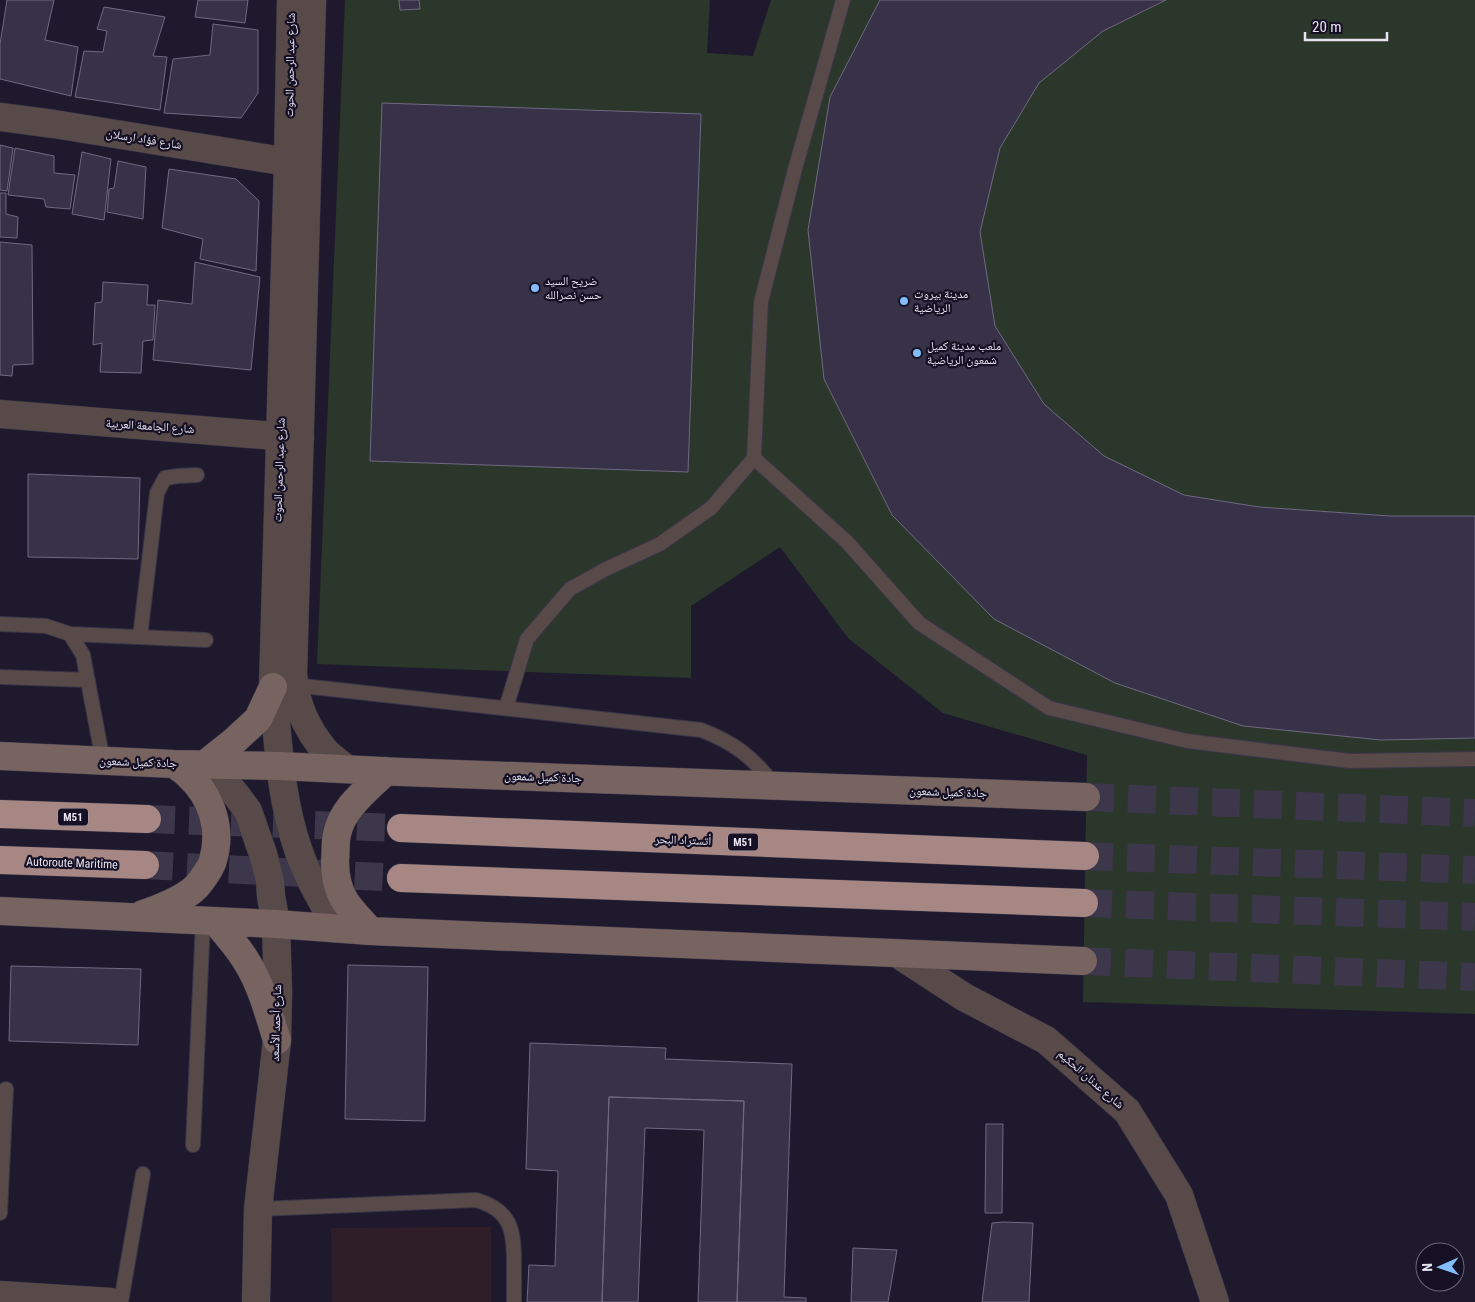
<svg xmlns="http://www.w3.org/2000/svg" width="1475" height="1302" font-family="'Roboto Condensed','Noto Naskh Arabic',sans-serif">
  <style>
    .education { fill: #2f1e27 }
    .green { fill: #2c372b }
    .building { fill: #373248; stroke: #6f6982 }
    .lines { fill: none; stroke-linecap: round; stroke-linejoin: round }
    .secondary-tunnel { stroke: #3c374a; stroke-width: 28; stroke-dasharray: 28 14; stroke-linecap: butt }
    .motorway-tunnel { stroke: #3c374a; stroke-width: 28; stroke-dasharray: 28 14; stroke-linecap: butt }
    .service-casing { stroke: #3a3548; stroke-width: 16 }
    .minor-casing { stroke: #3a3548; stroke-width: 29 }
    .tertiary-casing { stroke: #3a3548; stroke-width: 29 }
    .secondary-casing { stroke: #3a3548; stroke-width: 29 }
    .motorway-casing { stroke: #3a3548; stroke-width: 29 }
    .service { stroke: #574a48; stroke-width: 14 }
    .minor { stroke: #574a48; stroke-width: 28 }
    .tertiary { stroke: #574a48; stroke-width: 28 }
    .secondary { stroke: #776360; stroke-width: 28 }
    .motorway { stroke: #a78783; stroke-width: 28 }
    .poi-dot { fill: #82bcfa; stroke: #151023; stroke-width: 2 }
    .labels { text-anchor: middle; stroke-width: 4.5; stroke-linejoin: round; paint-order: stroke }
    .shield { fill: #151023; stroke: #a7a4b3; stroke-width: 1 }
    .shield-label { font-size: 11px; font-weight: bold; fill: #e6e3f1 }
    .street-label { font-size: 12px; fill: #e6e3f1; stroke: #151023 }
    .poi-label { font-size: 12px; fill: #e6e3f1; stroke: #151023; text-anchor: start }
  </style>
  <rect width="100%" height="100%" fill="#1e192d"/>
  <path class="education" d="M491,1227v75h-159l-1,-74z"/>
  <path class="green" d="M345,0h365l-3,53 46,3 18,-56h704v1014l-392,-12 4,-247 -144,-42 -95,-75 -68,-91 -89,59v72l-374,-14z"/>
  <path class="building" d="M7,0h47l-9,40 33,7 -7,49 -71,-17v-35z
    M198,0h50l-3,23 -50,-6z
    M399,0h20l1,9 -20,1z
    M880,0h286l-63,31 -64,52 -39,65 -20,84 15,94 49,78 60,52 80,39 75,12 131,9h85v222l-94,2 -138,-14 -128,-43 -121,-64 -102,-104 -68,-136 -16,-149 22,-133z
    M104,7l61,10 -12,39 14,1 -7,53 -85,-13 9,-46 19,1 4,-21 -10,-2z
    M213,24l45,6v63l-17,25 -77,-5 9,-54 37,-4z
    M382,103l319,11 -13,358 -318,-11z
    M0,145l13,3 -6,43 -7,-1z
    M15,148l39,8v17l21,2 -5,34 -24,-2 -2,-8 -36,-4z
    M82,152l29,7 -7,61 -32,-6z
    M118,161l28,6 -3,52 -36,-7 2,-23 5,-1z
    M169,169l67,10 23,22 -3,70 -56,-12 3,-20 -41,-11z
    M0,193h6v21l12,3 -1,21 -17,-1z
    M0,242l32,3 1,119 -20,1 -1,11 -12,-1z
    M195,262l65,15 -9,93 -98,-10 5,-60 34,4z
    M103,282l45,3 -1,20h8l-2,35 -10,1 -2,32 -41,-1 2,-29 -9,2 2,-42 7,-1z
    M28,474l112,4 -2,81 -110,-2z
    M348,965l80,2 -3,154 -80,-2z
    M11,966l130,3 -3,76 -129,-4z
    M530,1043l136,5 -1,11 127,5 -8,233 22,1v4h-69l7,-201 -135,-4 -7,205h-75l2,-37 26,1 3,-95 -32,-2z
    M609,1097l135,4 -7,201h-39l6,-172 -59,-2 -7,174h-36z
    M986,1124h17l-1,89h-17z
    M1003,1222l30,1 -4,79h-47l10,-79z
    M853,1248l44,2 -9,52h-37z"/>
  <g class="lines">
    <path class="secondary-tunnel" d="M1086,797l389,16
      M1083,961l392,16"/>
    <path class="motorway-tunnel" d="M147,819l254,9
      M1085,856l390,14
      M145,865l256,13
      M1084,903l391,14"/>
    <defs>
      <path id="service" d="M754,458l7,-156 34,-133 48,-169
        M0,624l46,2 24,8 13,21 20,106
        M70,634l136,6
        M140,637l17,-144 8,-15 13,-2 19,-1
        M0,677l88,3
        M294,685l407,45c32,12 52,27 73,55
        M506,708l21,-69 43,-50 36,-20 54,-25 51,-36 43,-50 93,84 72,81 130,85 138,33 163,20 125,-2
        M193,1145l10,-224
        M258,1209l218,-9c35,10 38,30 38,63 0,13 0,26 0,39
        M0,1213l6,-124
        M121,1302l22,-128"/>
      <path id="minor" d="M0,117l54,7 234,38
        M0,414l300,24
        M0,1295l111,7"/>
      <path id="tertiary" d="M291,0l-3,162 -15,525c5,54 7,110 25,162 9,28 25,53 39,79
        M312,0l-19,674c2,29 14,56 33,78 6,6 14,12 21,17
        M204,765l21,17 12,14 11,15 15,43 7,27 1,15 5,28 2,68 -1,48 -19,169 -2,93
        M898,954l66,43 82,43 81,71 52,84 36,107"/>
      <path id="secondary" d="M0,756l174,8 106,2 122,6 684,25
        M204,765l29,-23 25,-23 15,-32
        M0,911l276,13 94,7 713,30
        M143,914c16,-5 43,-16 54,-28 5,-6 15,-20 16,-26 9,-30 -1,-63 -24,-84 -4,-5 -10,-8 -15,-12
        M215,921c12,14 24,27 33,43 14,23 21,51 29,76
        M370,931c-8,-10 -18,-19 -25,-30 -7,-11 -10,-27 -10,-40 1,-9 0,-18 2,-27 5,-26 31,-45 49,-63"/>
      <path id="motorway" d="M0,814l147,5
        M401,828l684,28
        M0,860l145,5
        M401,878l683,25"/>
    </defs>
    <use href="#service" class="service-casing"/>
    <use href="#minor" class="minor-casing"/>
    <use href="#tertiary" class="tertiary-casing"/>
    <use href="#secondary" class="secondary-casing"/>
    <use href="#motorway" class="motorway-casing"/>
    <use href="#service" class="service"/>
    <use href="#minor" class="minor"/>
    <use href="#tertiary" class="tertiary"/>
    <use href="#secondary" class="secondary"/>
    <use href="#motorway" class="motorway"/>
  </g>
  <g class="poi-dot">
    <circle cx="535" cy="288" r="5"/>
    <circle cx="904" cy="301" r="5"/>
    <circle cx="917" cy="353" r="5"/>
  </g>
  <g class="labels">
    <g class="shield">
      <rect x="58" y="808.5" width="30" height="17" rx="4"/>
      <rect x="728" y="833.5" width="30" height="17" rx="4"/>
    </g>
    <g class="shield-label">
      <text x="73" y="821">M51</text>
      <text x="743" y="846">M51</text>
    </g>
    <g class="street-label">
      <text transform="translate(290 65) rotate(-89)" y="4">شارع عبد الرحمن الحوت</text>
      <text transform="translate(144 139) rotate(9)" y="4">شارع فؤاد ارسلان</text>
      <text transform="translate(150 426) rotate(4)" y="4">شارع الجامعة العربية</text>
      <text transform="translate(279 470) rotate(-88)" y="4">شارع عبد الرحمن الحوت</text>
      <text transform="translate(138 762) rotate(2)" y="4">جادة كميل شمعون</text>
      <text transform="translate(543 777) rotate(2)" y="4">جادة كميل شمعون</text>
      <text transform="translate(948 792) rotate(2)" y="4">جادة كميل شمعون</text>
      <text transform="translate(683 840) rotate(2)" y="4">أتستراد البحر</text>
      <text transform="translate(72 863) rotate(2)" y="4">Autoroute Maritime</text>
      <text transform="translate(276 1023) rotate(-88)" y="4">شارع أحمد الأسعد</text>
      <text transform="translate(1091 1079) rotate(41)" y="4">شارع عدنان الحكيم</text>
    </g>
    <g class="poi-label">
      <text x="545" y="285">ضريح السيد<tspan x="545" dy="14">حسن نصرالله</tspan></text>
      <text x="914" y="298">مدينة بيروت<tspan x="914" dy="14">الرياضية</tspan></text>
      <text x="927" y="350">ملعب مدينة كميل<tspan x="927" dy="14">شمعون الرياضية</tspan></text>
    </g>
  </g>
  <g transform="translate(1440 1267) rotate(268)"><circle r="24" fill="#151023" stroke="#696475"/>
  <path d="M0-4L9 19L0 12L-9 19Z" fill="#82bcfa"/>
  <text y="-8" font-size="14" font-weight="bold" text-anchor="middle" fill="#e6e3f1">N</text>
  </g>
  <path d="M1305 32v8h82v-8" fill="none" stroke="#e6e3f1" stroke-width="2.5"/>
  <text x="1312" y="32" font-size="15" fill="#e6e3f1" stroke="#151023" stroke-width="4" paint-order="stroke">20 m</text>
</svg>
